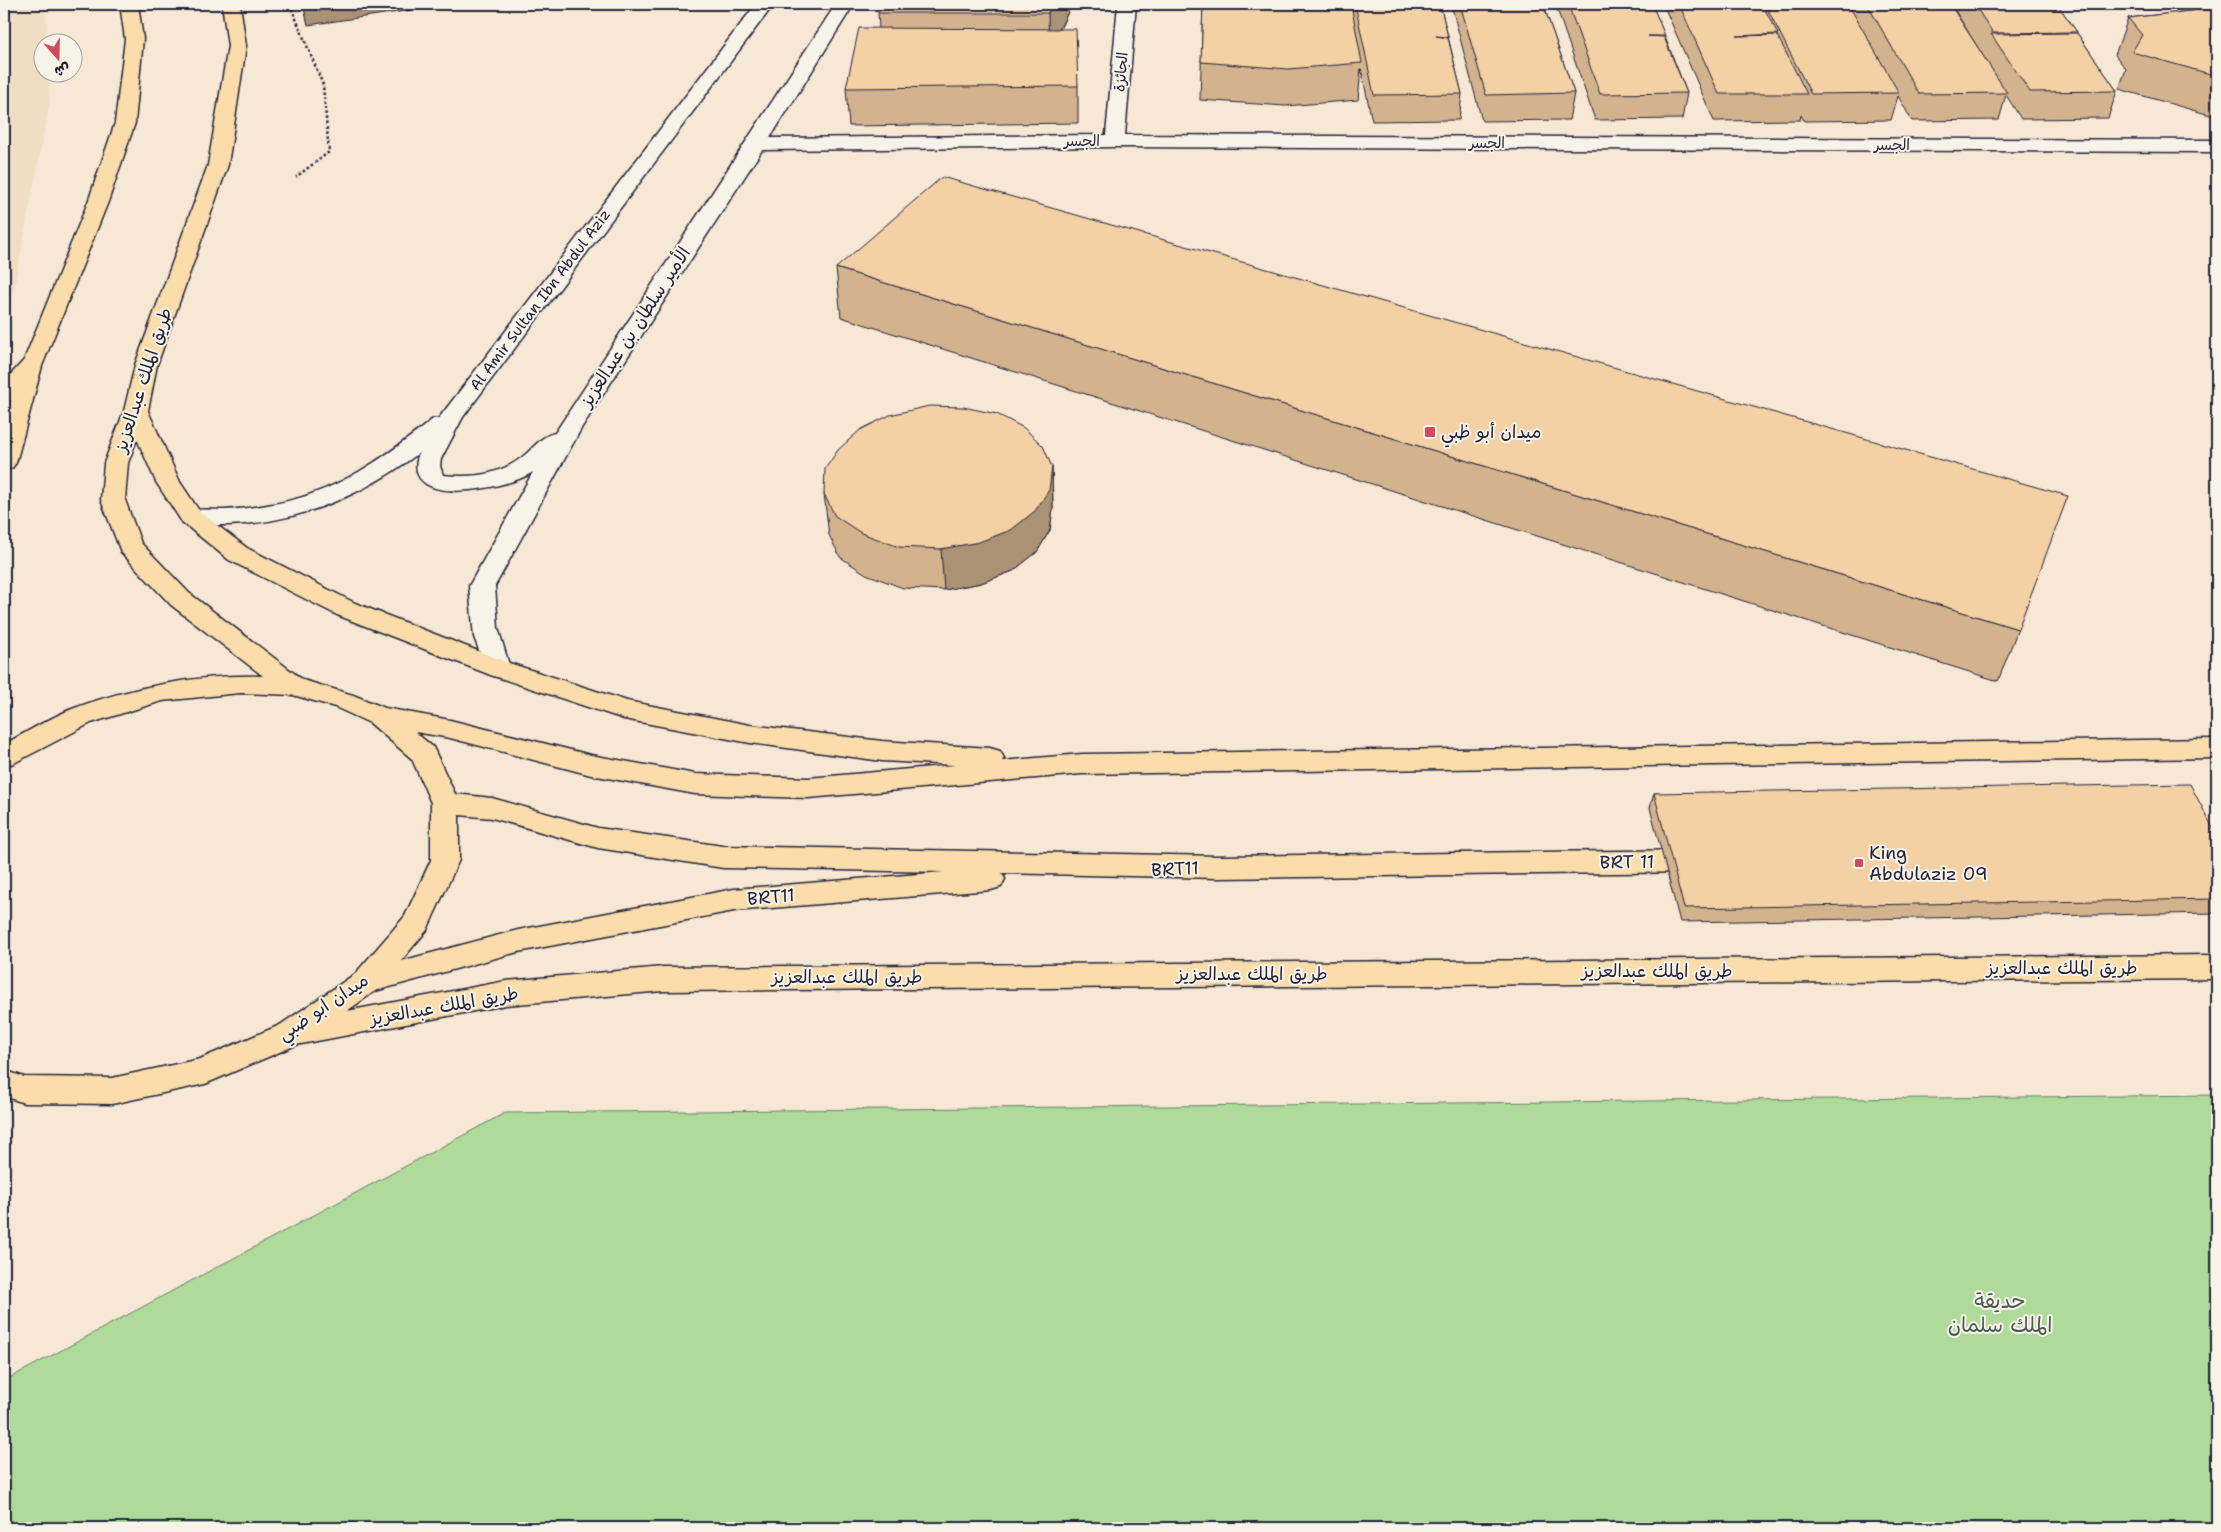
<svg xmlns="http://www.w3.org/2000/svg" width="2221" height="1532" font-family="'Shantell Sans','Playpen Sans Arabic',sans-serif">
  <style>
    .built { fill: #f1ddc3 }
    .green { fill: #afdb9a; stroke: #687e6a }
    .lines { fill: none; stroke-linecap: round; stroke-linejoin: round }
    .minor-casing { stroke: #22223b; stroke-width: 3 }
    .major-casing { stroke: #22223b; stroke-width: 3 }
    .path { stroke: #22223b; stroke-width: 2.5; stroke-dasharray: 2.5 2.5; stroke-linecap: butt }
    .minor { fill: #f7f3e8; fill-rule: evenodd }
    .major { fill: #faddab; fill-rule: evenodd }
    .wall { fill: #d2b38e; stroke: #22223b }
    .shaded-wall { fill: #ab9274; stroke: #22223b }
    .building { fill: #f4d0a5; stroke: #22223b }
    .poi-dot { fill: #d1495b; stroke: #f7f3e8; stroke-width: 2 }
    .labels { text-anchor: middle; stroke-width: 4; stroke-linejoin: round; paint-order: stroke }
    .far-street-label { font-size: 15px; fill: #22223b; stroke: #f7f3e8 }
    .street-label { font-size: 18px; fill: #22223b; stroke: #f7f3e8 }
    .poi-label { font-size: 18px; fill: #22223b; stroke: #f7f3e8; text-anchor: start }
    .near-park-label { font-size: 21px; fill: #4c5a58; stroke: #f7f3e8 }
  </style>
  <rect width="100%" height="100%" fill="#f6e8d4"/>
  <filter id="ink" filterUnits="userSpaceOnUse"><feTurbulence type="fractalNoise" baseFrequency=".02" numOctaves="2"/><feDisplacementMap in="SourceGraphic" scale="10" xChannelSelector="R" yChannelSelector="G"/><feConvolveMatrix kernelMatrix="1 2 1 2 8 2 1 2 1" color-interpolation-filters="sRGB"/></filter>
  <g filter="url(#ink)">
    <path class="built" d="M4,4h42l1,38h-5v30l6,1 2,29 -42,217 -4,4z"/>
    <path class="green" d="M2217,1095v433h-2213v-147l501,-268z"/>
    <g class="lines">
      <defs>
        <path id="minor" d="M756,4h18l-311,413 -22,42 -1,7 3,9c32,3 60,0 84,-22 9,-8 16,-18 28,-20l281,-429h18l-84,134 336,-3 12,-131h18l-11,131 1092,5v12l-1102,-5 -353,3 -180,277 -87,159 3,42 12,40 -4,6 -9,3 -9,-3 -14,-37 -5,-51 64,-114c-24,17 -135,39 -114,-19 -56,42 -120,70 -191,72 -15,0 -31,1 -46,-3l-3,-5 3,-5c14,-4 28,-2 42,-2 17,-1 33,-3 49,-6 62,-10 113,-47 160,-85l6,-1z"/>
        <path id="major" d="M120,4h18l5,35 -8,84 -27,79 -66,164 -26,97 -4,5 -8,2v-46l7,-24 -7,2v-20l20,-22 64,-158 27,-79 10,-84z
          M222,4h18l6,42 -18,119 -71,200 -9,46 32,71 20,30 47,36 108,55 151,59 121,39 123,24 132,16 108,7 10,3 4,7 -2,3 80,-7 1135,-15v19l-1135,16 -274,24 -113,-4 -104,-19 -141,-37 -35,-6 18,15 22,47 37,4 106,30 125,18 495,10 482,-6 10,4 4,7 -4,7 -10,4 -482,6 -216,-5 3,6 -4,8 -10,3 -257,21 -216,41 -143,39 -28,20 159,-30 157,-14 1554,-12v24l-1554,12 -157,14 -210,40 -91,39 -93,20 -88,-1 -20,-7v-26l20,7 88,1 88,-19 80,-34 75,-51 50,-58 26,-56v-57l-19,-44 -42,-36 -35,-16 -42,-12 -53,-2 -78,8 -71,22 -77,40 -10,3v-22c22,-11 45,-26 68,-35 58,-22 129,-35 191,-33l-92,-71 -50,-53 -20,-52 3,-37 20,-52 11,-46 73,-200 20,-119zM137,439l19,43 26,40 47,38 108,55 151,59 136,45 126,24 132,18 73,4 -147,13 -113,-4 -104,-19 -141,-35 -65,-12 -32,-13 -50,-15 -114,-87 -48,-50 -16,-43 3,-37zM459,815l33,3 106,30 125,20 221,4 -210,17 -216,41 -117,31 26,-31 32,-70z"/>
      </defs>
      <use href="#minor" class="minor-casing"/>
      <use href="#major" class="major-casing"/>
      <path class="path" d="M290,4l33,81 6,67 -33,25"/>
      <use href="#minor" class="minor"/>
      <use href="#major" class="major"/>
    </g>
    <path class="wall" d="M884,4h188l-12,25 18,57v37l-229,3 -3,-38 33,-60 -1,-15z
      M1203,4h237l22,90 -3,26 -87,1 -11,-53 -3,32 -73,6 -85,-6z
      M1451,4h92l31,89 -5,27 -87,1z
      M1556,4h96l35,89 -5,26 -87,1 -39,-114z
      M1664,4h286l34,54 -33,-54h106l20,28v1l40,58 -9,27 -87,1 -15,-24 -7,25 -87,1 -14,-25 -7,24 -87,1 -3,-6 -1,5 -86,1 -50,-115z
      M2217,8v109l-98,-28 7,-20 -11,-14 13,-37z
      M836,268l1182,361 -20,52 -1157,-364z
      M1052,467l1,41 -3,22 -13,22 -24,19 -32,12 -37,7 -41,-2 -37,-14 -26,-17 -11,-22 -5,-41z
      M1654,793l563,43v77l-537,9 -30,-114z"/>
    <path class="shaded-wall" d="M303,4h151l-146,21z
      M1053,4h19l-23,46 -1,-37z
      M1052,467l1,41 -3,22 -13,22 -24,19 -32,12 -37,7 -3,-41z"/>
    <path class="building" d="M884,4h169l-5,9h-170z
      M1203,4h148l11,59 -74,6 -87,-7z
      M1355,4h85l8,33 -12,-1 12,2 14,56 -88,1z
      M1460,4h83l31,89 -88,2z
      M1568,4h84l13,32h-17l16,1 23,56 -87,1z
      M1679,4h83l16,30 -41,2 40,-1 30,59h-88z
      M1765,4h83l51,89 -88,1z
      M1867,4h83l57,89 -88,1z
      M1974,4h83l20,28 -84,1z
      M2217,8v68l-85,-24 10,-17 -14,-17z
      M859,28l217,1 2,57 -232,2z
      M2077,33l40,58 -87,1 -39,-58z
      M942,177l1126,319 -50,133 -1182,-361z
      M929,406l34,1 34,7 27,14 19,18 9,21 -3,23 -14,21 -24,19 -32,12 -38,7 -42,-2 -38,-14 -26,-17 -11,-22 1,-25 13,-19 22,-20 30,-15z
      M2190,784l27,52v63l-533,9 -30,-115z"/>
  </g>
  <g class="poi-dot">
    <rect x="1424" y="426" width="12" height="12" rx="2.5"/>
    <rect x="1854" y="858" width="10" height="10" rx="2.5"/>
  </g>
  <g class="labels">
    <g class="far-street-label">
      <text transform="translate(1121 72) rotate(-85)" y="5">الجائزة</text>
      <text x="1082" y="146">الجسر</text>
      <text x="1487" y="148">الجسر</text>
      <text x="1892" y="150">الجسر</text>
      <text transform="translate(540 300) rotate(-53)" y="5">Al Amir Sultan Ibn Abdul Aziz</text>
    </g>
    <g class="street-label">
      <text transform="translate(635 327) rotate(-57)" y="6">الأمير سلطان بن عبدالعزيز</text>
      <text transform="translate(143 380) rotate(-72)" y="6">طريق الملك عبدالعزيز</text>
      <text transform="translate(1627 862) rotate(-1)" y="6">BRT 11</text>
      <text transform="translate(1175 869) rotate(-3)" y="6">BRT11</text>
      <text transform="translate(771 897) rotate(-5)" y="6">BRT11</text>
      <text x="2062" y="974">طريق الملك عبدالعزيز</text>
      <text x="1657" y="977">طريق الملك عبدالعزيز</text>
      <text x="1252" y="980">طريق الملك عبدالعزيز</text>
      <text x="847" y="983">طريق الملك عبدالعزيز</text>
      <text transform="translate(444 1006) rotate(-10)" y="6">طريق الملك عبدالعزيز</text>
      <text transform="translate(323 1007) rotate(-34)" y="6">ميدان ابو ضبي</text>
    </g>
    <g class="poi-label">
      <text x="1441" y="438">ميدان أبو ظبي</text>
      <text x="1869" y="859">King<tspan x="1869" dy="21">Abdulaziz 09</tspan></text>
    </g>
    <g class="near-park-label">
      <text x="2000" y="1308">حديقة<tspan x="2000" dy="24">الملك سلمان</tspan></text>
    </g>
  </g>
  <rect width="2221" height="1532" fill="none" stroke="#f7f3e8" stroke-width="20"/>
  <rect x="10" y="10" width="2201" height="1512" fill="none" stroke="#22223b" stroke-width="2" filter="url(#ink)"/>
  <g transform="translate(58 58) rotate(160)"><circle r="24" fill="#f7f3e8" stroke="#a29fa3"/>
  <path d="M0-4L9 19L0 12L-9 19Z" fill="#d1495b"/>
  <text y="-8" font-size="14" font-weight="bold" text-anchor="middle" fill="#22223b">ش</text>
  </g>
</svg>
